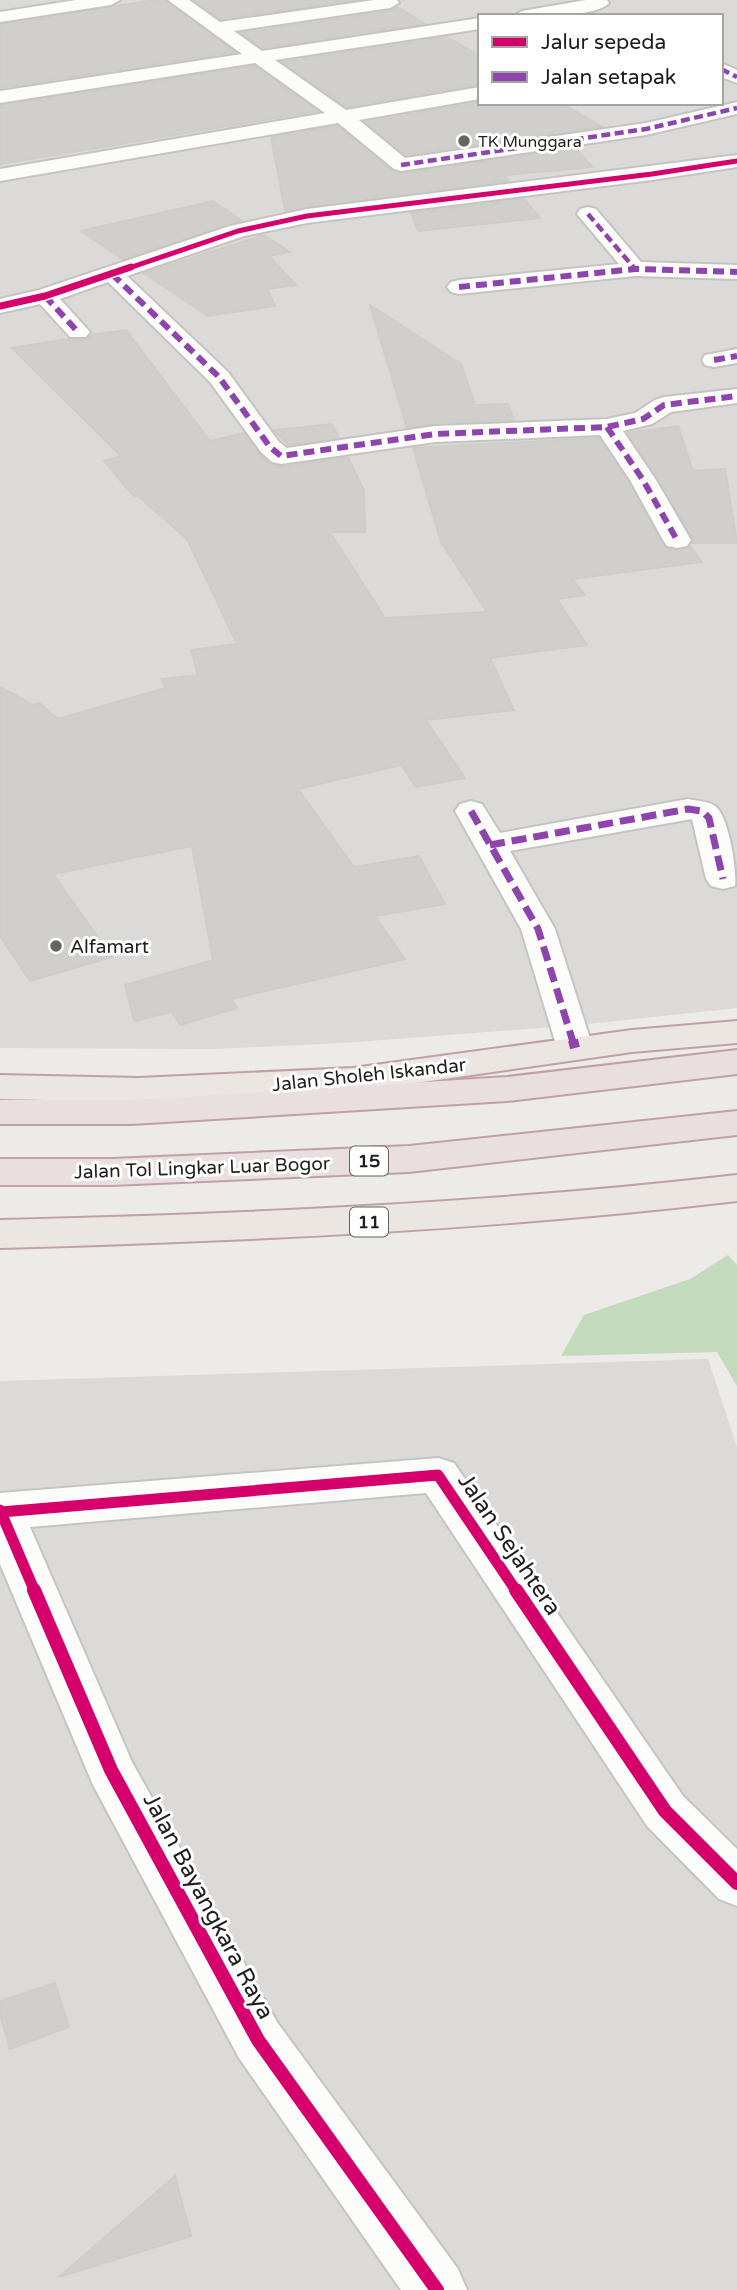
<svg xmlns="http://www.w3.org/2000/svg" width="737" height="2290" font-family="'Varela Round',sans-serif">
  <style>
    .residential { fill: #dbdad8; fill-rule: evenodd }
    .forest { fill: #c4dabd }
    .building { fill: #d0cfcc; stroke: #cfcdc8; stroke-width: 2 }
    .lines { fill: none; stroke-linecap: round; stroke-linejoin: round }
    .minor-casing { stroke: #c5c4c3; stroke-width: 4 }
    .trunk-casing { stroke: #c19fa6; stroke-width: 4 }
    .motorway-casing { stroke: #c19fa6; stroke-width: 4 }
    .minor { fill: #fcfcfb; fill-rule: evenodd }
    .trunk { fill: #ece6e2; fill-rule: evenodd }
    .motorway { fill: #e9dfdf; fill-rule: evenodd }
    .quiet-far3 { stroke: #8e44ad; stroke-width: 4.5; stroke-dasharray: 9 4.5; stroke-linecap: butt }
    .quiet-far2 { stroke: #8e44ad; stroke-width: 6; stroke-dasharray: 11 6; stroke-linecap: butt }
    .quiet-far1 { stroke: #8e44ad; stroke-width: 7; stroke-dasharray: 15 7; stroke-linecap: butt }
    .quiet { stroke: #8e44ad; stroke-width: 10; stroke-dasharray: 18 10; stroke-linecap: butt }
    .cycleway-far3-casing { stroke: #fff; stroke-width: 8 }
    .cycleway-far2-casing { stroke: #fff; stroke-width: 10 }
    .cycleway-far1-casing { stroke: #fff; stroke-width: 16 }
    .cycleway-casing { stroke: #fff; stroke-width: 18 }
    .cycleway-far3 { stroke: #d6006c; stroke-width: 5 }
    .cycleway-far2 { stroke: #d6006c; stroke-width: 7 }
    .cycleway-far1 { stroke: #d6006c; stroke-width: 11 }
    .cycleway { stroke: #d6006c; stroke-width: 14 }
    .poi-dot { fill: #666664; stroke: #fff; stroke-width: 2.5 }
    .labels { text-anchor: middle; stroke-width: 6; stroke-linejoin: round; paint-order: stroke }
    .far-poi-label { font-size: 16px; fill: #1e1e1e; stroke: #fff; text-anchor: start }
    .shield { fill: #fff; stroke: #626262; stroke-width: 2 }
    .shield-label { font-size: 18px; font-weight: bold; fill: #1e1e1e }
    .poi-label { font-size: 19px; fill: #1e1e1e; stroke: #fff; text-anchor: start }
    .street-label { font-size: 19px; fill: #1e1e1e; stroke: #fff }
    .near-street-label { font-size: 23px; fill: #1e1e1e; stroke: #fff }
  </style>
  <rect width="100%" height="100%" fill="#ecebe7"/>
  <path class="residential" d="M0,0h737v1008l-158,17 -236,18 -128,6 -215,-1zM480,16h241v87h-241z
    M708,1359l29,88v843h-737v-909z"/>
  <path class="forest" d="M728,1255l9,10v121l-20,-34 -156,4 23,-41 106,-36z"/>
  <path class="building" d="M155,0h10l70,52 -235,36v-64z
    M194,0h161l-134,19z
    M397,7l28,17 -162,24 -22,-15 149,-22z
    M447,37l33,19v28l-133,23 -65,-45z
    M254,66l64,45 -318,53v-59z
    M480,102l81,1 41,24 -196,28 -41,-33z
    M337,126l55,45 8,3 175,-26 18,19 -89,8 5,6 -224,30 -14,-74z
    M524,199l16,19 -122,13 -7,-18z
    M213,201l29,20 -119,38 -42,-28z
    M264,235l26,17 -21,4 27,29 -29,4 8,17 -67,10 -64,-43z
    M370,305l91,59 14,41 33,-1 6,16 -79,3 -28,5z
    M126,330l84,111 34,-8 15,21 11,10 10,3 68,-10 16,34 1,41h-35l55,86 102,-6 -46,-70 -28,-94 186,-10 29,43 37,66 13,4 12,-5 12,16 -130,17 13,16 -28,4 30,46 -97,13 24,52 -88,10 39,58 -49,9 -15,-22 -103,24 56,78 65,-11 26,48 -70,12 30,43 -174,40 6,9 -57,17 -8,-13 -38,9 -9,-36 88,-25 -21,-114 -139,28 59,83 -82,24 -30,-45v-249l33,18 6,-2 19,16 107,-31 -3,-9 36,-4 -7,-25 46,-6 -50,-105 -49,-43 -4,1 -30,-36 17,-5 -109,-108 56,-9 18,1 5,-5z
    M332,424l7,14 -51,7 -14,-15z
    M678,426l15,45 32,-2 12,74h-45l1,-4 -35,-60 -31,-46z
    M55,1983l14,44 -59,22 -10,-34v-14z
    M175,2176l16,60 -132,41z"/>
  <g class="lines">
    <defs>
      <path id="minor" d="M76,0h44l-9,5 -111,17v-10z
        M168,0h21l31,22 154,-22h23l2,3 -9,5 -156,23 28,20 218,-33v11l-205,31 71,50 134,-23v12l-121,21 46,38 241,-35 91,-21v12l-91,21 -245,36 -7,-2 -56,-46 -338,58v-12l325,-56 -70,-50 -255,40v-12l242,-37z
        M586,0h21l2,3c-14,15 -75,13 -96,13l9,-5z
        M721,63l16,7v13l-16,-6z
        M737,155v12l-85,13 -345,43 -63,13 -117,40 101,96 51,70 8,6 148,-22 172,-7 28,-6 20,-13 9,-3 73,-8v14l-66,9 -19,12 -29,7 33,49 35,60 -4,6 -10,2 -10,-2 -4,-6 -33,-60 -30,-45 -165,7 -154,22 -9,-2 -11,-10 -51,-70 -102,-100 -48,17 30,33 -4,5h-16l-30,-33 -40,9v-14l39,-9 191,-64 77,-17z
        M588,207l8,2 45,53 96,3v14l-102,-3 -176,18 -8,-2 -4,-5 4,-5 8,-2 160,-16 -42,-50 3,-5z
        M737,349v14l-23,4 -9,-2 -3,-5 3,-5z
        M688,799c9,2 20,2 27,7 14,10 22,65 20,80l-12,3 -12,-3 -5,-7 -14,-60 -182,32 45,78 38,119 -5,8 -13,4 -13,-4 -5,-8 -36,-119 -66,-118 5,-7 11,-3 11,3 18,29z
        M438,1458l16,5 229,333 54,53v57l-18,-7 -72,-73 -221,-333 -396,34 102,235 145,260 181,247 9,21h-66l-162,-232 -146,-273 -93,-221v-71z"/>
      <path id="trunk" d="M737,1021v22l-105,9 -279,40 -214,10 -139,-3v-24l139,3 214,-10 279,-38z
        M737,1175v26c-245,29 -490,40 -737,47v-28c246,-6 492,-17 737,-45z"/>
      <path id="motorway" d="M737,1050v24l-230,27 -375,23h-132v-24h132l375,-23z
        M737,1111v24l-328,37 -297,13h-112v-26h112l297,-13z"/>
    </defs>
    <use href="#minor" class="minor-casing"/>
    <use href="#trunk" class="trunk-casing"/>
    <use href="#motorway" class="motorway-casing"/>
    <use href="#minor" class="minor"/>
    <use href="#trunk" class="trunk"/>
    <use href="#motorway" class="motorway"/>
    <path class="quiet-far3" d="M721,69l16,8
      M401,165l245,-36 91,-21
      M588,214l47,55"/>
    <path class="quiet-far2" d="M112,274l107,103 51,70 11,9 154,-22 172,-7 36,-8 21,-14 73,-9
      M459,287l176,-18 102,3
      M45,296l33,36
      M714,360l23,-4
      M607,427l36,53 34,60"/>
    <path class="quiet-far1" d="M471,811l67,118 35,113
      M490,845l198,-36 14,2 7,7 14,61"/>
    <path class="quiet" d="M573,1040l2,8"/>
    <defs>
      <path id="cycleway-far3" d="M126,269l112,-38 69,-15 345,-42 85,-13"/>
      <path id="cycleway-far2" d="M0,306l45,-10 86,-29"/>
      <path id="cycleway-far1" d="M0,1510l35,82
        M1,1512l437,-37 79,117"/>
      <path id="cycleway" d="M34,1590l77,180 147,270 179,250
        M516,1590l149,221 72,72"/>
    </defs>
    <use href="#cycleway-far3" class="cycleway-far3-casing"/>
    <use href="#cycleway-far2" class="cycleway-far2-casing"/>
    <use href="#cycleway-far1" class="cycleway-far1-casing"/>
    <use href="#cycleway" class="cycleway-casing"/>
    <use href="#cycleway-far3" class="cycleway-far3"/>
    <use href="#cycleway-far2" class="cycleway-far2"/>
    <use href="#cycleway-far1" class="cycleway-far1"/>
    <use href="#cycleway" class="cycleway"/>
  </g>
  <g class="poi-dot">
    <circle cx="464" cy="141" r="7"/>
    <circle cx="56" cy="946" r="7"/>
  </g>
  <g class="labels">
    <g class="far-poi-label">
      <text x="478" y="147">TK Munggara</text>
    </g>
    <g class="shield">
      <rect x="350" y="1146.5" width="38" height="29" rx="5"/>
      <rect x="350" y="1207.5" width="38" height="29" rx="5"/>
    </g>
    <g class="shield-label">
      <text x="369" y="1167">15</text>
      <text x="369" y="1228">11</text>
    </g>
    <g class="poi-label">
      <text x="70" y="953">Alfamart</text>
    </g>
    <g class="street-label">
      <text transform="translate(369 1074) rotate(-6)" y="7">Jalan Sholeh Iskandar</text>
      <text transform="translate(202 1167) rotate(-2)" y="7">Jalan Tol Lingkar Luar Bogor</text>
    </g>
    <g class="near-street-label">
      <text transform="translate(510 1544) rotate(56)" y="8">Jalan Sejahtera</text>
      <text transform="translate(209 1906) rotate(62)" y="8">Jalan Bayangkara Raya</text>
    </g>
  </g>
  <rect x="478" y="14" width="245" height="91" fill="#ffffff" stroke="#a5a5a5" stroke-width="2"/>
  <rect x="492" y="37" width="35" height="10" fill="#d6006c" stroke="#a5a5a5" stroke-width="2"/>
  <text x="541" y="49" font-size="21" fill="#1e1e1e">Jalur sepeda</text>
  <rect x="492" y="72" width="35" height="10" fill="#8e44ad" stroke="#a5a5a5" stroke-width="2"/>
  <text x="541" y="84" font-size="21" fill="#1e1e1e">Jalan setapak</text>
</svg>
